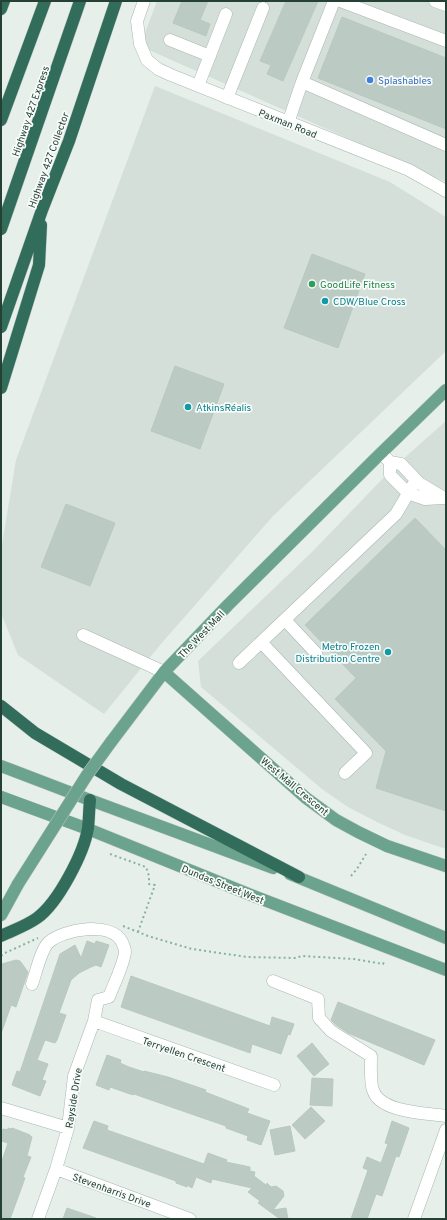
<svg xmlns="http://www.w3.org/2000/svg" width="447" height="1220" font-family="Overpass,sans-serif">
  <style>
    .built { fill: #d4dfd9 }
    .building { fill: #bbcac3; stroke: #b9c8c0 }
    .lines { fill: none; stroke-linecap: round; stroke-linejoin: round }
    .minor-casing { stroke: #a8b7b0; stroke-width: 13 }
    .major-casing { stroke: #c2cac7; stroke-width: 13 }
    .highway-casing { stroke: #c2cac7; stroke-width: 13 }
    .path { stroke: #87b29f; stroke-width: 2; stroke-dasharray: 2 3; stroke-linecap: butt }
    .minor { stroke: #fff; stroke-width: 12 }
    .major { stroke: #6ca38f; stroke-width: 12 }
    .highway { stroke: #316d5a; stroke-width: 12 }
    .major-bridge-casing { stroke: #c2cac7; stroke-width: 13; stroke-linecap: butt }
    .major-bridge { stroke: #6ca38f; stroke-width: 12 }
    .shop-dot { fill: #3f7fe0; stroke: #f7fbf9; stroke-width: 1.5 }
    .leisure-dot { fill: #2e9e5b; stroke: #f7fbf9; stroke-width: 1.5 }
    .culture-dot { fill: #0f9aa8; stroke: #f7fbf9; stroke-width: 1.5 }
    .labels { text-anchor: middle; stroke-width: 3.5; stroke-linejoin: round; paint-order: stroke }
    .shop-label { font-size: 10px; fill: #366cbe; stroke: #f7fbf9; text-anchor: start }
    .street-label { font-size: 10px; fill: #254136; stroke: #f7fbf9 }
    .leisure-label { font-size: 10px; fill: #27864d; stroke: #f7fbf9; text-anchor: start }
    .culture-label { font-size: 10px; fill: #0d838f; stroke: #f7fbf9; text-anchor: start }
  </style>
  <rect width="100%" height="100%" fill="#e6efea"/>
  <path class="built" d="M157,1h289v181l-306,-136z
    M155,86l235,96 56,35v134l-173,165 -113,129 -56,69 -86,-59 -17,-42v-62l15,-91z
    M446,421v428l-41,-14 -28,-13 -29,-15 -26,-18 -121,-102 -3,-26 115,-110 81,-84z"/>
  <path class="building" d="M182,1h26l-8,19 10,4 -4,12 -33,-13z
    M286,1h32l-35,80 -16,-7 4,-9 -11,-4z
    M342,17l104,41v71l-128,-51z
    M312,254l53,20 -27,74 -54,-20z
    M175,366l49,18 -24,65 -49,-18z
    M66,504l49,19 -25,63 -49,-19z
    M415,518l31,32v261l-70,-23 10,-37 -51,-52 21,-21 -51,-53z
    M87,941l8,3 1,-3 13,4 -8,22 -5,-2 -5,2 -12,6 -8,7 -12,33 7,2 -9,25 -2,3 -10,-3 -8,20 11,4 -6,16 4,1 -6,15 -28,-11 5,-14 3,1 40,-118 15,-9 6,13z
    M16,960l4,1 8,11 -12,35 -5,-2 -9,26h-1v-63l1,-4z
    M131,976l139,50 2,-9 22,7 -4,11 -2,-1 -7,20 -29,-10 -2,9 -129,-46z
    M338,1002l97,38 -11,25 -76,-32 -12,-8 -5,-5z
    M312,1043l17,21 -15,12 -17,-20z
    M107,1055l14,5 -1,3 9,4 15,5v-1l24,6 38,13 -1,2 44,17 -2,4 23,8 -9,24 -14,-5 1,-4 -22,-8v-2l-29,-10 -63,-22 -1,1 -23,-8 -1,3 -13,-5z
    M312,1078l21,1 -1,27 -22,-1z
    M311,1107l14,14 -20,18 -13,-14z
    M94,1121l14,5 -1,4 97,34 4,-11 19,7 -1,2 24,5v4l5,1 -1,4 12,9 1,-2 4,4 5,-1 7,5 1,5 -11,14 13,-2 2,11h-8l-22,-16 2,-2 -12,-9 4,-4 -40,-9 -1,4 -15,-6 -4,11 -5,-3v2l-11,-4v-2l-93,-33z
    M392,1121l17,7 -10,29 -3,-1 -14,40 -6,-2 -9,25h-16l17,-49 -5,-2 4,-11 14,6 7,-19 -3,-1z
    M290,1126l5,25 -20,4 -5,-25z
    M8,1128l3,1 1,-1 18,7v1l2,1 -5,19 4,1 -8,20 2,1 -15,41h-9v-55l7,-21 -7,-2v-7l2,-5 5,1z
    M67,1208l29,10v1h-33z"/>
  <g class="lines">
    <defs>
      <path id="minor" d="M144,1l-7,20 3,23 7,16 11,9 13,6 238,95 37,21
        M340,1l106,40
        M435,1l11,4
        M170,40l40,16
        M302,82l32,-81
        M198,86l28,-72
        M227,98l36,-90
        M288,123l14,-41 144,63
        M381,453l9,9 11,2 18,19 25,15
        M390,462v13l18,18 17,6 18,-1
        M285,620l31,33
        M83,635l81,37
        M261,642l105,111 -21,20
        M239,663l157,-149 20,-34
        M273,981l45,18 1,19 12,13 40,25c0,8 -1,27 2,34 7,23 54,23 73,26
        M32,984c4,-11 9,-35 17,-42 15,-13 62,-21 73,0 1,3 3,6 3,9 0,11 -12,35 -16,46l-11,3 -4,21 -20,55 -6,52 -12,41 -18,50
        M94,1021l180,64
        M1,1108l67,20
        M56,1169l134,50
        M414,1219l32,-89"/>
      <path id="major" d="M164,672l142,126 30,22 22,12 29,14 59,20
        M111,742l53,-70 64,-67 148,-147 70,-68
        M1,766l89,34 183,68
        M1,797l87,32 163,66 195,75
        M290,874l156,64
        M1,915l17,-31"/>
      <path id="highway" d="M1,9l3,-8
        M1,120l44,-119
        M1,229l79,-228
        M1,327l41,-117 27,-69 47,-140
        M1,388l38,-123 2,-40
        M1,706l34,27 86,51 178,93
        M1,936c12,-6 25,-10 36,-18 21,-15 47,-65 51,-90 1,-9 1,-18 2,-28"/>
    </defs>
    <use href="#minor" class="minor-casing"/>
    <use href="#major" class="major-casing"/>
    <use href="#highway" class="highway-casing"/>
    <path class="path" d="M110,854l36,13 3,9v8l6,1 -17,47
      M351,876l6,-7 9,-15
      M123,926l25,10 44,13 55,8 48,1 7,-2 52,3 29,5 1,-2
      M1,956l4,-3 33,-15"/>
    <use href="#minor" class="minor"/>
    <use href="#major" class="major"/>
    <use href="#highway" class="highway"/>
    <defs>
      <path id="major-bridge" d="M18,884l69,-109 24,-33"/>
    </defs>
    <use href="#major-bridge" class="major-bridge-casing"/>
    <use href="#major-bridge" class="major-bridge"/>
  </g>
  <circle class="shop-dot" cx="370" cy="80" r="4"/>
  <circle class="leisure-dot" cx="312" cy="284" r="4"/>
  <g class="culture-dot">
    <circle cx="325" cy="301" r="4"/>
    <circle cx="188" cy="407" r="4"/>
    <circle cx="388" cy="652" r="4"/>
  </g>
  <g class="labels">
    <g class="shop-label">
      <text x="378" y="84">Splashables</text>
    </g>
    <g class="street-label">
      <text transform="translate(30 111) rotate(-71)" y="4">Highway 427 Express</text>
      <text transform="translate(288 123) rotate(22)" y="4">Paxman Road</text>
      <text transform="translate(48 160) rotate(-70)" y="4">Highway 427 Collector</text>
      <text transform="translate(201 634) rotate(-46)" y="4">The West Mall</text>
      <text transform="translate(295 786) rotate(40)" y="4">West Mall Crescent</text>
      <text transform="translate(223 884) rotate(22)" y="4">Dundas Street West</text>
      <text transform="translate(184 1054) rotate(19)" y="4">Terryellen Crescent</text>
      <text transform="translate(73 1098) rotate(-81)" y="4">Rayside Drive</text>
      <text transform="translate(112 1190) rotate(20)" y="4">Stevenharris Drive</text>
    </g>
    <g class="leisure-label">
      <text x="320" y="288">GoodLife Fitness</text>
    </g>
    <g class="culture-label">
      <text x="333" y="305">CDW/Blue Cross</text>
      <text x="196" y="411">AtkinsRéalis</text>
      <text x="380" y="650" text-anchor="end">Metro Frozen<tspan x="380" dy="12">Distribution Centre</tspan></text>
    </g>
  </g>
  <rect width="447" height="1220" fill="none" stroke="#254136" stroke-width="4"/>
</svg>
